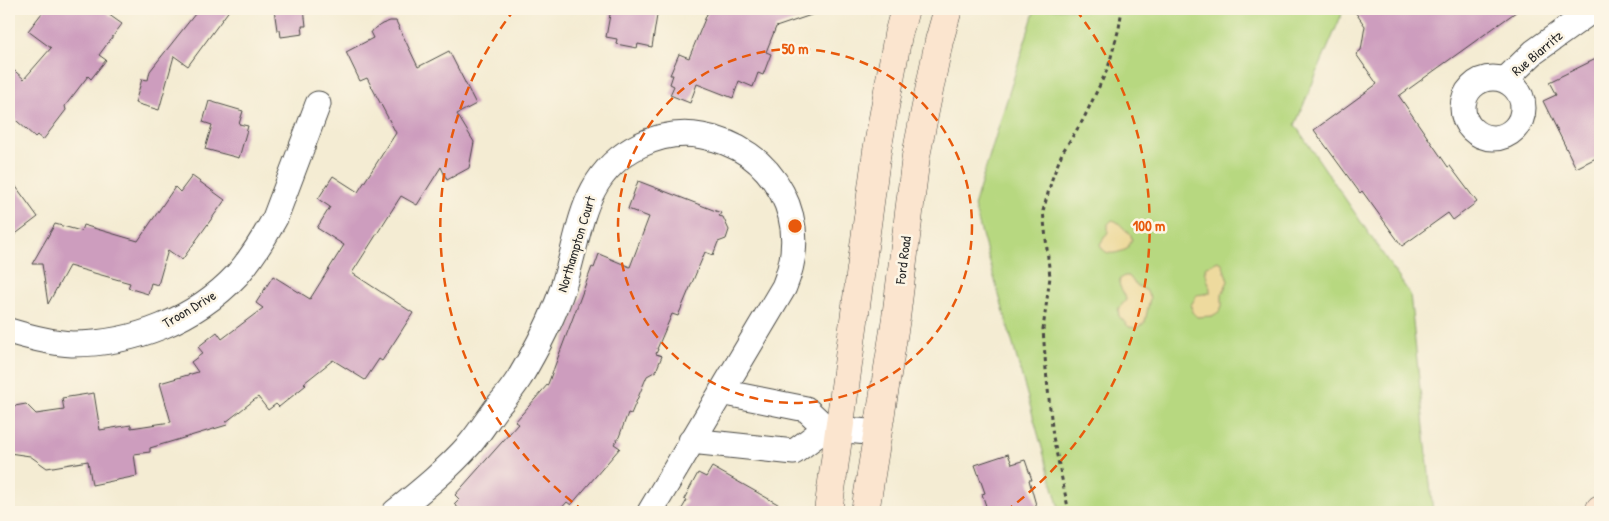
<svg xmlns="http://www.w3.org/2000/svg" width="1609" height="521" font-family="'Patrick Hand',sans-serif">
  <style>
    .green { fill: #b7d880; stroke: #718256 }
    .sand { fill: #eeda9e; stroke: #8c8264 }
    .building { fill: #cd9dbe }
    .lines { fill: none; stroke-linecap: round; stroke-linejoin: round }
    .street-casing { stroke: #494844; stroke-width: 27 }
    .secondary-casing { stroke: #494844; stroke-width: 29 }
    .path { stroke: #494844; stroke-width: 3; stroke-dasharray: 4 4; stroke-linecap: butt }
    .street { stroke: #fff; stroke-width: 25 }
    .secondary { stroke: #fbe5cf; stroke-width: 28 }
    .ring { fill: none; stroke: #e8590c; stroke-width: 2.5; stroke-dasharray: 9 6 }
    .labels { text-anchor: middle; stroke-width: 5; stroke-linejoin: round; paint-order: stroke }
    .street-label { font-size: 14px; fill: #2b2b2b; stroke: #fcf5e5 }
    .centre { fill: #e8590c; stroke: #fcf5e5; stroke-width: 2.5 }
    .ring-label { font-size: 15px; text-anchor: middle; font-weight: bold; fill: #e8590c; stroke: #fcf5e5; stroke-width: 5; stroke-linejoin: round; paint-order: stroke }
  </style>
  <rect width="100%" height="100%" fill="#fcf5e5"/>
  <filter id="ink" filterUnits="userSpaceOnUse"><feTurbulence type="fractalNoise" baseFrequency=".02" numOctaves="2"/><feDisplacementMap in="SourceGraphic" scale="10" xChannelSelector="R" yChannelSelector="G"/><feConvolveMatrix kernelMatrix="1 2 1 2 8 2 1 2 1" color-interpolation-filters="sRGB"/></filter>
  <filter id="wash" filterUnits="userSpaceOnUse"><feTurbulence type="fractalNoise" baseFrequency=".0096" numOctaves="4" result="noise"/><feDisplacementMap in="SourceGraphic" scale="20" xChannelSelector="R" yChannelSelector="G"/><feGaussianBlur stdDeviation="1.12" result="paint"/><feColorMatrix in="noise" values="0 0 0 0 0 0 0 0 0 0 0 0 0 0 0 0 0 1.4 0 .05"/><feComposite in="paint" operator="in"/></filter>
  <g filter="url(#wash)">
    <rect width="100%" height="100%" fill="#f4ecd3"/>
    <path class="green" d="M1035,9h309l-49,116 115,169 23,218h-373l-86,-306z"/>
    <path class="sand" d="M1112,220c8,1 11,10 18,13l2,6 -5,10c-10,4 -22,9 -27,-5l8,-12v-8z
      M1218,261l4,2 6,18 -6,13v12l-3,6 -7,4 -15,1 -5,-5 -1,-7 6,-10 13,-2c1,-9 -6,-17 -4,-26z
      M1124,276h5l7,9 11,6 3,7 -5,24 -7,6 -9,-1 -10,-11 -1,-7 8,-9c-1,-9 -9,-12 -6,-21z"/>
    <g id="blocks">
      <path class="building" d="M45,9h56l21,15 -23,31 7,5 -15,19 -3,-3 -23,30 1,4 -23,30 -6,-5 -2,2 -26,-23v-48l15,13 27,-31 -23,-17z
        M199,9h31l-42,57 -14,-10 -15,54 -24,-7 7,-24 6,1 2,-9z
        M274,9h30l2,17h-4l1,8 -22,3 -1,-7h-3z
        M611,9h47l-6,38 -14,-3 -1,4 -21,-4 1,-5 -11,-2z
        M709,9h110l1,3 -44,15 -10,25 5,2 -8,21 -5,-2 -5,14 -14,-6 -6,17 -36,-14 -7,19 -20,-8 4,-9 -4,-2 3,-9h-3l9,-21 10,4z
        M1353,9h167l-121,87 49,71 2,-1 27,36 -24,18 -5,-7 -46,33 -40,-55 -2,2 -46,-63 63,-46 -21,-30 5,-4 4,-24z
        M390,21h6l22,46 31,-16 27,53 -19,10 17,28 -5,26 -22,12 -6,-13 -24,38 -16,-9 -49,77 61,40 -31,48 -3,-2 -14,21 -32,-20 -29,23 2,2 -27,22 -3,-3 -8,6 -10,-13 -32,25 1,3 -77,23v4l-16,2 3,22 -45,9 -4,-24 -41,7 -17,-12 -21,-3v-46l17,-3 10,10 28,-4 -2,-12 32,-5 6,37 31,-5v3l40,-6 -11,-39 38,-11 -7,-10 12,-9 -5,-6 19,-15 5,7 41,-31 -7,-5 17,-27 37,23 34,-54 -27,-17 13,-21 -12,-8 15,-23 25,16 38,-59 -29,-55 -7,3 -14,-29 27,-14 -3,-6 12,-8z
        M1600,57v99l-24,12 -33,-67 13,-6 -7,-13z
        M209,101l34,10 -4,13 9,2 -9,32 -34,-9 7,-24 -9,-3z
        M192,176l33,24 -43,60 -14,-10 -10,35 -7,-2 -3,11 -20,-6 2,-5 -61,-17 -21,38 -6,-40h-10l23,-40 26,7 2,-6 55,16 37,-54 5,5z
        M9,177l29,40 -29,22z
        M638,181l83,32 -2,3 4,1 6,13 -3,9 -8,3 -5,13 -8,-3 -27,64 -6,-2 -15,35h1l-2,5 6,2 -6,15 -9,5 -16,38 -3,-1 -9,24 -5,7 6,4 -49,57 -4,-3 -9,10h-95l-9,-8 5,-5 -4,-4 63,-71 -3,-2 33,-38 44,-117 2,1 5,-14 31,13 19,-50 -21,-8z
        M1008,454l4,10 13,-4 7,20h-3l9,32h-50l-6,-18 3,-1 -10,-28z
        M712,467l80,45h-112l7,-12 -3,-1 14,-26 8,4z"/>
    </g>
  </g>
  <g filter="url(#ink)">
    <use href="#blocks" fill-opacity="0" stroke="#494844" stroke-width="1"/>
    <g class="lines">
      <defs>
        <path id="street" d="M1463 108a30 30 0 1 1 60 0a30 30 0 1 1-60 0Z
          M1505,80l29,-28 60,-43
          M9,331c20,6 42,12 63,13 61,0 123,-24 165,-69 15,-17 27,-37 38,-57l43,-114
          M721,392l85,17 20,19
          M691,441l103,11 32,-24 52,5
          M395,512c26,-21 53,-43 75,-68 10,-12 18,-25 27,-37 8,-9 16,-19 23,-30 16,-27 31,-55 41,-84 21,-57 16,-117 79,-148 19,-9 41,-13 62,-9 35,6 63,25 80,57 16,31 15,62 2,94l-134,225"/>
        <path id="secondary" d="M828,512l49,-361 21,-116 7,-26
          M865,512l31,-194 20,-162 23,-115 9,-32
          M1599,512l1,-3"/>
      </defs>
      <use href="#street" class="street-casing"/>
      <use href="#secondary" class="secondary-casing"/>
      <path class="path" d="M1069,512l-16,-75 -7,-67 -3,-41 7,-52 -7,-66 9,-32 10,-26 21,-33 25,-52 11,-40 3,-19"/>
      <use href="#street" class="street"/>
      <use href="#secondary" class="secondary"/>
    </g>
  </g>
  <g class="ring">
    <circle cx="795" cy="226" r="177"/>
    <path d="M584 511A354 354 0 0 1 514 10M1076 10A354 354 0 0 1 1006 511"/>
  </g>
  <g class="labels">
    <g class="street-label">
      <text transform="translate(1537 53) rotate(-40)" y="5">Rue Biarritz</text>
      <text transform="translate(576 244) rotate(-73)" y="5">Northampton Court</text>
      <text transform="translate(903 260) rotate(-83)" y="5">Ford Road</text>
      <text transform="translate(189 309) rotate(-31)" y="5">Troon Drive</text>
    </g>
  </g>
  <circle cx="795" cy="226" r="8" class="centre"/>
  <g class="ring-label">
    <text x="795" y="54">50 m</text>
    <text x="1149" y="231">100 m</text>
  </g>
  <rect width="1609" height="521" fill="none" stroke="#fcf5e5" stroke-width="30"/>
</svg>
